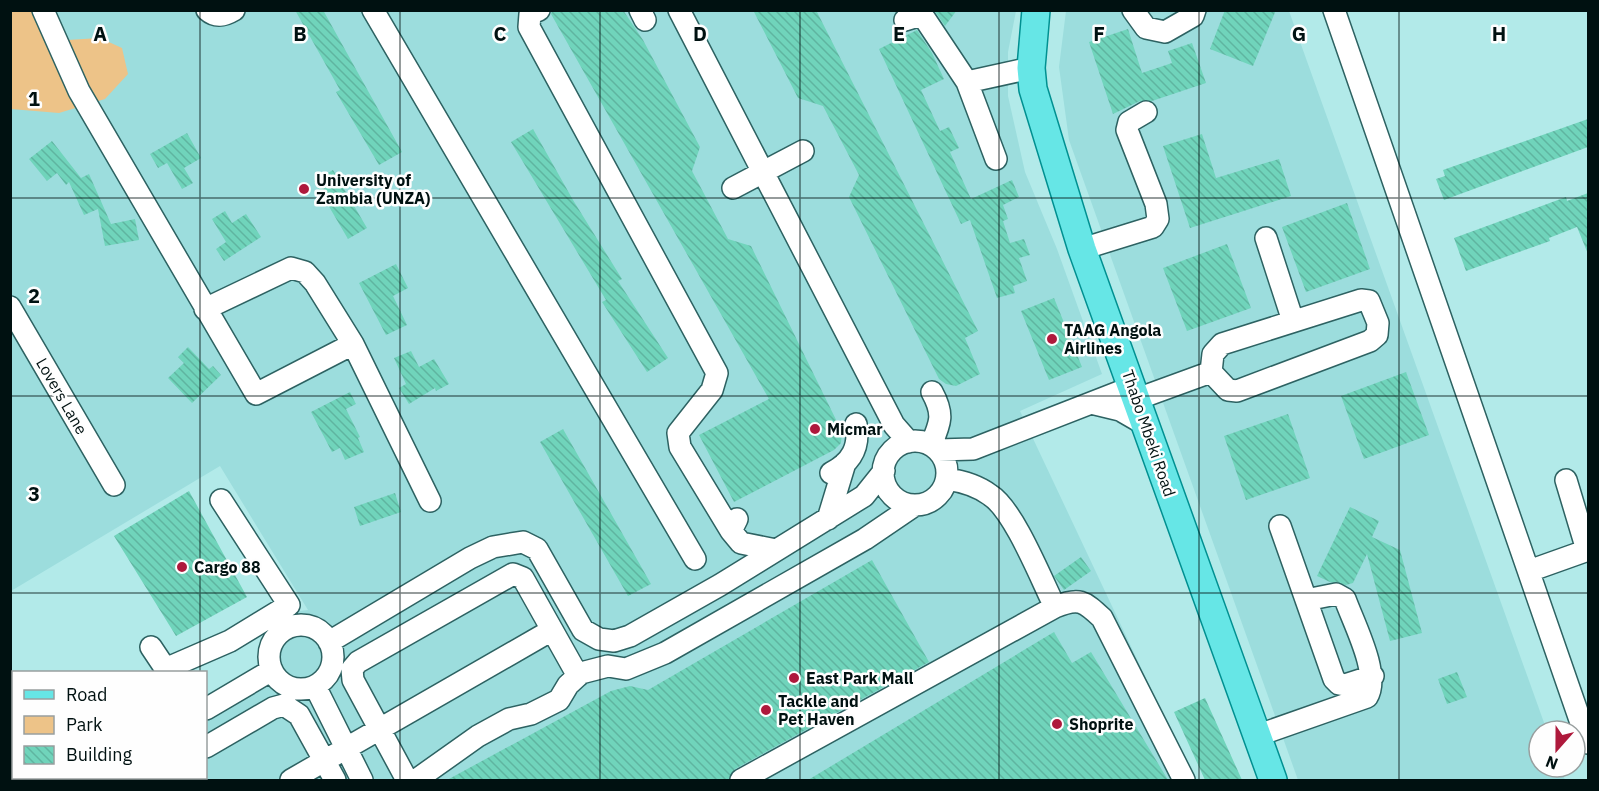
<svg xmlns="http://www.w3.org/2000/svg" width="1599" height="791" font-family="'IBM Plex Sans',sans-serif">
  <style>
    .built { fill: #9cdddd }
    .park { fill: #edc388 }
    .building { fill: url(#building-back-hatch) }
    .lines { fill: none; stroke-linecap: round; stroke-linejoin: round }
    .minor-casing { stroke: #2d6262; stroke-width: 24 }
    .major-casing { stroke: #009091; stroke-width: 30 }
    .minor { stroke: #fff; stroke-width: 21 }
    .major { stroke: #66e6e6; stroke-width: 27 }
    .grid { fill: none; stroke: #011; stroke-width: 1.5; stroke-opacity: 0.55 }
    .poi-dot { fill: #ae193c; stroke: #fefefe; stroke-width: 2 }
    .labels { text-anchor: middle; stroke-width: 5; stroke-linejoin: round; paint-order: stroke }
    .poi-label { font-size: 16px; font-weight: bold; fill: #011; stroke: #fefefe; text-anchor: start }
    .street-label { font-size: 16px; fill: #011; stroke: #fefefe }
    .grid-label { font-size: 20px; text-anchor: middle; font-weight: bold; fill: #011; stroke: #fefefe; stroke-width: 5; stroke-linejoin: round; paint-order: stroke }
  </style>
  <defs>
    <pattern id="building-back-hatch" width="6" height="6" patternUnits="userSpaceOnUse" patternTransform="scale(1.5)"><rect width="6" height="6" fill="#70d4bb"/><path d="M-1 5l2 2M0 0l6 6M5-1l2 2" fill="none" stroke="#5fb5a0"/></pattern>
  </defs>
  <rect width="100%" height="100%" fill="#b2eae9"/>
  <path class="built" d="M10,11h1006l-8,41v44l17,76 32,77 45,125 -82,37 174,369h-1132l5,-2h139v-80l53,-31v-20l8,-18 24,-17 17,-2 -88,-144 -209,125z
    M1066,11h223l258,720h-8v36h21l5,13h-267l-229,-640 -10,-73z"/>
  <path class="park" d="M11,11h41l15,29 33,-2 22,10 6,26 -23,25 -46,14 -48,-4z"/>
  <path class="building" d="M295,10h28l79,142 -23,13 -43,-73 4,-2z
    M552,10h71l20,30 57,107 -8,24 36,68 23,7 91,186 -1,11 -7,7 -100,52 -35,-67 70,-36 -218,-385z
    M753,10h63l162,321 -13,7 15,36 -24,12 -10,-2 -7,-5 -90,-182 10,-22 -36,-69 -25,-8z
    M934,10h23l-12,16z
    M1225,10h51l-23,56 -43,-17z
    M1128,29l14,44 30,-10 -4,-12 24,-8 14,40 -54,18h-12l-27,13 -24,-72z
    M917,30l15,23 12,26 -23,11 19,41 9,-4 10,21 -9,4 21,47 41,-19 7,17 -16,8 5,14 -5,2 7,22 14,-4 6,16 -11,3 8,23 -14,5 2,7 -18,5 -27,-78 -9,4 -82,-175z
    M1588,119v28l-144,53 -8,-21 9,-3 -2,-6z
    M533,129l40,71 49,79 -4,2 50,77 -21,14 -45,-70 4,-2 -95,-158z
    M187,133l14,25 -17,10 9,15 -11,6 -15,-26 -9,5 -8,-14z
    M1202,134l14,44 63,-19 12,37 -101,32 -27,-82z
    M52,141l29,37 8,-4 22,50 24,-5 4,21 -34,6 -7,-37 -14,6 -15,-33 -3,3 -9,-12 -10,8 -18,-22z
    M333,170l34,58 -19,11 -34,-58z
    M1588,193v61l-11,-27 -28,11 1,3 -84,30 -12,-33 112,-41 1,4z
    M1347,203l23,66 -64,23 -24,-65z
    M225,211l7,12 14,-9 15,23 -37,24 -8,-12 10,-7 -14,-23z
    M1227,244l24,64 -64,23 -24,-63z
    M396,264l12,24 -15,8 14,29 -21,10 -27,-52z
    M1054,298l28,69 -33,13 -28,-69z
    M188,347l21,22 4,-3 8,9 -29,28 -24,-25 16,-15 -6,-6z
    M411,351l8,16 15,-8 15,25 -13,7 -1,-3 -26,16 -10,-16 7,-4 -12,-26z
    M1406,372l23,63 -65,24 -23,-63z
    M350,392l6,12 -10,5 14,28 -2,1 6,14 -19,8 -5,-12 -8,4 -21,-40z
    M1288,414l22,64 -64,22 -22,-64z
    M563,429l88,155 -23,12 -88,-154z
    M189,491l58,106 -71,39 -62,-100z
    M395,493l6,19 -41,14 -6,-19z
    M1350,507l29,14 -7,16 28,13 22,83 -32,8 -23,-87 -14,29 -7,2 -16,-3 -13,-6z
    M1081,557l10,14 -27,19 -10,-14z
    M872,560l57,102 -194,107 -7,11h-281l164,-89 19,-5 18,4z
    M1054,632l18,31 19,-11 77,128h-360z
    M1457,672l10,25 -20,7 -9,-25z
    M1205,698l37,82h-37l-31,-68z"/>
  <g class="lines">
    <defs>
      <path id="minor" d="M43,10l36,81 177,303 97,-50
        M207,10c9,8 17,6 27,0
        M373,10l322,549
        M539,10l-9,4 -1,13 188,346 -5,17 -34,43 2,14 51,84
        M640,10l5,10
        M679,10l215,415 15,17
        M1133,10l13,18 19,4 28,-16 2,-6
        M1334,10l254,733
        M905,20l13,-4 7,3 42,63 64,-14
        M967,82l29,77
        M733,188l70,-37
        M1266,238l27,83
        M1082,249l71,-22 5,-8 -2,-15 -29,-74 2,-8 17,-10
        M1361,300l8,1 9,22 -1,12 -7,6 -133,50 -9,-1 -17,-18 2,-18 9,-10z
        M10,307l104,178
        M205,309l86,-41 14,4 10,11 38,61 77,157
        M1137,399l74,-27
        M1091,403l29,7 26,15
        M883 473a32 32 0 1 1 64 0a32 32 0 1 1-64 0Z
        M931,445c10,-23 13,-31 1,-53
        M938,450l35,-1 159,-62
        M831,473c21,-11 29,-26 25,-49
        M1566,480l21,70
        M737,519l-6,12 10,12 35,7
        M828,519l17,-56
        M1280,526l54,153 5,5 6,1 28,-9
        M1529,571l59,-21
        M1055,607c24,-10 29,-6 47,11l82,162
        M269 657a32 32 0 1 1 64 0a32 32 0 1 1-64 0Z
        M329,642l141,-84 23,-11 30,-5 14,7 46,81 16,9 15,2 16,-5 90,-51 144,-89 20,-25
        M151,647l14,21
        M170,667l60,-26 59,-36 -68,-105
        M315,686l47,94
        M206,709l66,-39
        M1256,736l111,-39c14,-22 -13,-73 -22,-98l-9,-5 -30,6
        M206,747l67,-39 11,-3 15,10 36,65
        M83,780l5,-2
        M148,780l5,-2
        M291,780l261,-150
        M407,780l-54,-100 -1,-11 6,-7 155,-88 10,4 55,98
        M416,780l62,-44 31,-17 22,-5 28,-14 9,-15 13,-12 27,-7 18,3 39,-16 200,-114 50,-34
        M741,780l314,-173c-14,-28 -41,-97 -65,-112 -12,-9 -29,-14 -43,-16"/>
      <path id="major" d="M1036,10l-5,58 2,21 49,160 191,531"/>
    </defs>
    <use href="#minor" class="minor-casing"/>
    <use href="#major" class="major-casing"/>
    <use href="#minor" class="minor"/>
    <use href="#major" class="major"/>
  </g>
  <path class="grid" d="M200,10v662M400,10v770M600,10v770M800,10v770M999,10v770M1199,10v770M1399,10v770M10,198h1578M10,396h1578M10,593h1578M200,778v2"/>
  <g class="poi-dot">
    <circle cx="304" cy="189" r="6"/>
    <circle cx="1052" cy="339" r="6"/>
    <circle cx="815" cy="429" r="6"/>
    <circle cx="182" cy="567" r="6"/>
    <circle cx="794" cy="678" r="6"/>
    <circle cx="766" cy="710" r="6"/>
    <circle cx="1057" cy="724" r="6"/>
  </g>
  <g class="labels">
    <g class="poi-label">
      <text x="316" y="186">University of<tspan x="316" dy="18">Zambia (UNZA)</tspan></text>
      <text x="1064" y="336">TAAG Angola<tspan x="1064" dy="18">Airlines</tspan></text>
      <text x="827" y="435">Micmar</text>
      <text x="194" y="573">Cargo 88</text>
      <text x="806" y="684">East Park Mall</text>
      <text x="778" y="707">Tackle and<tspan x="778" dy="18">Pet Haven</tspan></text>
      <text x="1069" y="730">Shoprite</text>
    </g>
    <g class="street-label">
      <text transform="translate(62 396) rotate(60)" y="6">Lovers Lane</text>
      <text transform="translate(1149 433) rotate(71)" y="6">Thabo Mbeki Road</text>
    </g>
  </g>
  <g class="grid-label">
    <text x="100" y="41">A</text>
    <text x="300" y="41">B</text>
    <text x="500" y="41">C</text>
    <text x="700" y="41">D</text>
    <text x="899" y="41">E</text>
    <text x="1099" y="41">F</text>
    <text x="1299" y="41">G</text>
    <text x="1499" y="41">H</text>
    <text x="34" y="106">1</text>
    <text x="34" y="303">2</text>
    <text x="34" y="501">3</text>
  </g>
  <rect width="1599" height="791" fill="none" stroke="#001111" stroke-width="24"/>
  <rect x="12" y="671" width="195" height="108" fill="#fefefe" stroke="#989f9f" stroke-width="1.5"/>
  <rect x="24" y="690" width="30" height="9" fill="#66e6e6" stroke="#989f9f" stroke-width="1.5"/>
  <text x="66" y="701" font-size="18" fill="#001111">Road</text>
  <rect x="24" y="716" width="30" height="18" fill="#edc388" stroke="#989f9f" stroke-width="1.5"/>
  <text x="66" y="731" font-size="18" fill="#001111">Park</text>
  <rect x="24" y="746" width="30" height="18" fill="url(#building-back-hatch)" stroke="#989f9f" stroke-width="1.5"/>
  <text x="66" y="761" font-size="18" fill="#001111">Building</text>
  <g transform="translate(1557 749) rotate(201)"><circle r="28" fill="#fefefe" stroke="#989f9f" stroke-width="1.5"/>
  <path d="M0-4.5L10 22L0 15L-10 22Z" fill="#ae193c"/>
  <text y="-9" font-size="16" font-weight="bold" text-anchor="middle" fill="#001111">N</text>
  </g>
</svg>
